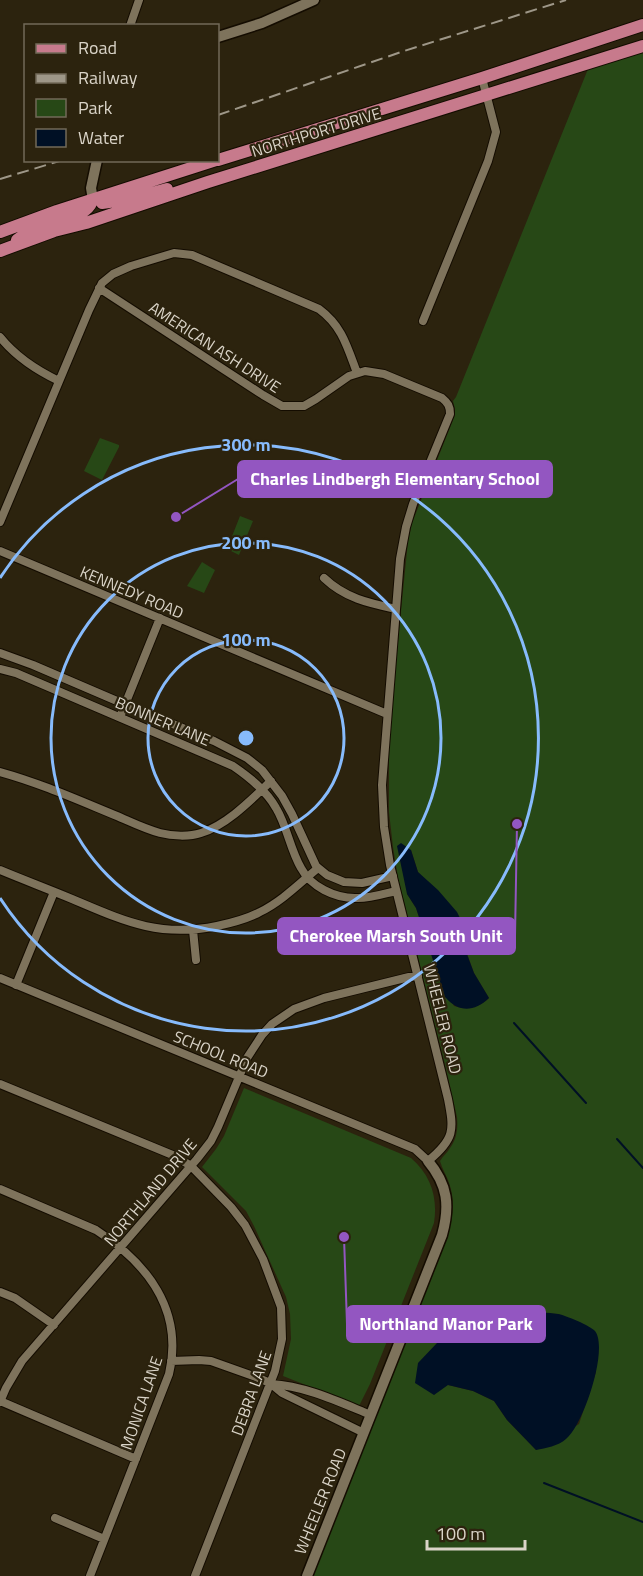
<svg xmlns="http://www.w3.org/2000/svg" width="643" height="1576" font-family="'Titillium Web',sans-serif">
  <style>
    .green { fill: #274816; fill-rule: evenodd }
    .water { fill: #001025 }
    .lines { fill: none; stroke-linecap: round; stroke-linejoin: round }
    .stream { stroke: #001025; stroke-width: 2 }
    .street-casing { stroke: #140c00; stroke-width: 10 }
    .secondary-casing { stroke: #140c00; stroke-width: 13 }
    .primary-casing { stroke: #140c00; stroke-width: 14 }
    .street { stroke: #7e735c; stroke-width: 8 }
    .secondary { stroke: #7e735c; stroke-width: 10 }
    .primary { stroke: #c77a8c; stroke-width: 12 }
    .rail { stroke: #9e9788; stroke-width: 2; stroke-dasharray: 12 6; stroke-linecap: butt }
    .ring { fill: none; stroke: #87bbfc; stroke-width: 3 }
    .labels { text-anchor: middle; stroke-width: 4.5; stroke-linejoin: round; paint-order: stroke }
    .street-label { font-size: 16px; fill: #dad4c8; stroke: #2c230e }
    .centre { fill: #87bbfc; stroke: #2c230e; stroke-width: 3 }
    .ring-label { font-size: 18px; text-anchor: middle; font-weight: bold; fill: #87bbfc; stroke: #2c230e; stroke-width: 4.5; stroke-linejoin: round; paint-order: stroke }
    .leader { fill: none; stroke: #9356c1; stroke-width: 2 }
    .callout-dot { fill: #9356c1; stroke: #2c230e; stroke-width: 2 }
    .callout { fill: #9356c1; stroke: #9356c1; stroke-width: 2 }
    .callout-label { font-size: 18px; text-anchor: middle; font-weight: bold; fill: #fff }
  </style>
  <rect width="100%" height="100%" fill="#2c230e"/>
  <path class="green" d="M643,51v1525h-330l131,-330c7,-21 13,-41 5,-63 -2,-7 -7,-14 -9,-22 3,-5 7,-8 10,-13 7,-9 8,-20 7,-31l-13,-57 -46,-182 -5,-31 -4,-35v-81l19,-190 4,-18 43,-108v-6l-2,-8 3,-4 132,-328zM411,850l7,22 47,56v20l9,25 15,25c-11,10 -21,12 -35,8l-16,-32 -22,-66 -9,-14zM525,1313l34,1 37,58 -17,52 -43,26 -29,-30 -13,-19 -21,-10 -25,-6 -11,-42z
    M100,438l19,7v2l-17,33 -18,-9z
    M240,516l13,5 -14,34 -12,-6z
    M202,562l13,8 -11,23 -17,-7z
    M244,1088l167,70c20,17 27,40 23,65l-64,161 -11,22 -76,-30 8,-37 -1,-25 -4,-17 -32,-71 -8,-15 -44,-44 14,-18 8,-13z"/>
  <path class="water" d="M401,843l10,7 7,22 20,18 19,22 8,16v21l9,24 15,25c-15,14 -30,15 -44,-1l-29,-89 -9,-14 -10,-48z
    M525,1313c11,0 23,-1 33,1 7,1 33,12 37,17 14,18 -12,95 -29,108 -8,7 -20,9 -30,11l-29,-30 -13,-19 -21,-10 -25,-6 -14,10 -19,-12 3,-20 19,-20z"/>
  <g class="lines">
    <path class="stream" d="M514,1023l72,80
      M617,1139l26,29
      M544,1483l99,39"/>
    <defs>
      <path id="street" d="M130,26l9,-26
        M423,321l65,-160 8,-29 -14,-54
        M0,337c16,20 36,33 59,44
        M367,478l50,17
        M0,522l89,-212 13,-27 11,-9 18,-8 43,-13 18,2 127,54c23,17 28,37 38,64
        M0,551l387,163
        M324,578c21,20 44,25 72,31
        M0,653l33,12 84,36 97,40 33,17 15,12 20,26 10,18 24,52 11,9 17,7 18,1 31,-7
        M0,669l16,4 217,93c16,11 33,24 43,42 11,18 14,41 25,60 10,19 34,30 54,30 14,1 28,-4 41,-7
        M120,717l40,-99
        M0,772c40,11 78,28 117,44 14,6 28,13 43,17 12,3 29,4 41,0 26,-8 51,-34 70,-52
        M0,870c24,10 48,19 72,29 52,22 87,39 145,27 14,-3 30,-7 43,-14 21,-10 40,-29 58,-44
        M193,930l3,30
        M0,978l415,171 13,12c27,-22 26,-31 20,-62l-58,-234 -6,-38 -2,-42 18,-226 6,-32 7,-23 37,-90c0,-8 -2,-11 -8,-16l-58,-24 -19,-3 -16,5 -33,23 -12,7h-22l-19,-11 -164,-107
        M16,985l38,-93
        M0,1084l175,72 16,10 40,41 14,18 18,34 18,48 1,32 -7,32 -80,205
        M0,1189l96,41c51,33 88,80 73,144l-79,202
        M0,1292l15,6 39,27
        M171,1361l28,-1 12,1 45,16 14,6 12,10 82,40
        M271,1384c35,2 68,18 100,31
        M0,1401l136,58
        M0,1402l6,-14 16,-27 175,-202 14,-18 7,-14 29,-69 15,-23 10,-11 22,-15 30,-11 85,-21 9,-1
        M55,1518l49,21"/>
      <path id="secondary" d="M218,37l44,-14 52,-23
        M93,200l-2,-12 6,-28
        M307,1576l135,-341c8,-29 6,-50 -14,-74"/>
      <path id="primary" d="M218,160l264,-82 161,-53
        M102,203l28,-4 37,-10
        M0,232l57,-21 159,-51
        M17,240c9,-7 18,-13 29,-17 15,-6 40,-5 46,-22
        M0,251l54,-20 32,-8 122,-41 435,-136"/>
    </defs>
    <use href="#street" class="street-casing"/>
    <use href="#secondary" class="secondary-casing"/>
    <use href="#primary" class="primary-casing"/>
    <use href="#street" class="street"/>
    <use href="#secondary" class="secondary"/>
    <use href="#primary" class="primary"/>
    <path class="rail" d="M218,115l186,-64 162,-51
      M0,179l63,-19"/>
  </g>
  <g class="ring">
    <circle cx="246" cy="738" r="98"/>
    <circle cx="246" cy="738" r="195"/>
    <path d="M0 578A293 293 0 1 1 0 898"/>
  </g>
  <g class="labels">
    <g class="street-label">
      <text transform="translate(316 132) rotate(-17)" y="6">NORTHPORT DRIVE</text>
      <text transform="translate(215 347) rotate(33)" y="6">AMERICAN ASH DRIVE</text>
      <text transform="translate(132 592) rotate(23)" y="6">KENNEDY ROAD</text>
      <text transform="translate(163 721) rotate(23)" y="6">BONNER LANE</text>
      <text transform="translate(443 1019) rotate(76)" y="6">WHEELER ROAD</text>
      <text transform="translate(221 1054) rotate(22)" y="6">SCHOOL ROAD</text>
      <text transform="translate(150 1192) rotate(-50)" y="6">NORTHLAND DRIVE</text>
      <text transform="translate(251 1393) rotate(-70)" y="6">DEBRA LANE</text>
      <text transform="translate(141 1403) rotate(-71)" y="6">MONICA LANE</text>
      <text transform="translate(320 1501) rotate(-68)" y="6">WHEELER ROAD</text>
    </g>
  </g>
  <circle cx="246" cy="738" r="9" class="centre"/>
  <g class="ring-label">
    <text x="246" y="451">300 m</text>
    <text x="246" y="549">200 m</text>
    <text x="246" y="646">100 m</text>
  </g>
  <path class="leader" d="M176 517L238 479M517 824L515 936M344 1237L347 1324"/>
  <g class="callout-dot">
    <circle cx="176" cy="517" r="6"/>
    <circle cx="517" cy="824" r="6"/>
    <circle cx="344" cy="1237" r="6"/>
  </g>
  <g class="callout">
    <rect x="238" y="461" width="314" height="36" rx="6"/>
    <rect x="278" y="918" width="237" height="36" rx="6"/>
    <rect x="347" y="1306" width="198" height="36" rx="6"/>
  </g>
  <g class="callout-label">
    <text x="395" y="485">Charles Lindbergh Elementary School</text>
    <text x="396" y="942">Cherokee Marsh South Unit</text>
    <text x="446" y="1330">Northland Manor Park</text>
  </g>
  <rect x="24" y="24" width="195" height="138" fill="#2c230e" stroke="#726a58" stroke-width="1.5"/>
  <rect x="36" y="44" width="30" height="9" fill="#c77a8c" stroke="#726a58" stroke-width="1.5"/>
  <text x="78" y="54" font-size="18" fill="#dad4c8">Road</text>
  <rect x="36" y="74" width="30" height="9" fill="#9e9788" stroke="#726a58" stroke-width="1.5"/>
  <text x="78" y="84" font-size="18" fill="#dad4c8">Railway</text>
  <rect x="36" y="99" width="30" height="18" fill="#274816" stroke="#726a58" stroke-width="1.5"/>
  <text x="78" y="114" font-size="18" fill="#dad4c8">Park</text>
  <rect x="36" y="129" width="30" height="18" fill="#001025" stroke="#726a58" stroke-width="1.5"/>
  <text x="78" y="144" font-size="18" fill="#dad4c8">Water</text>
  <path d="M427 1540v9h98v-9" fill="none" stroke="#dad4c8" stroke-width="3"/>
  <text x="436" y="1540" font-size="18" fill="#dad4c8" stroke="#2c230e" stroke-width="4.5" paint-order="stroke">100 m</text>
</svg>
